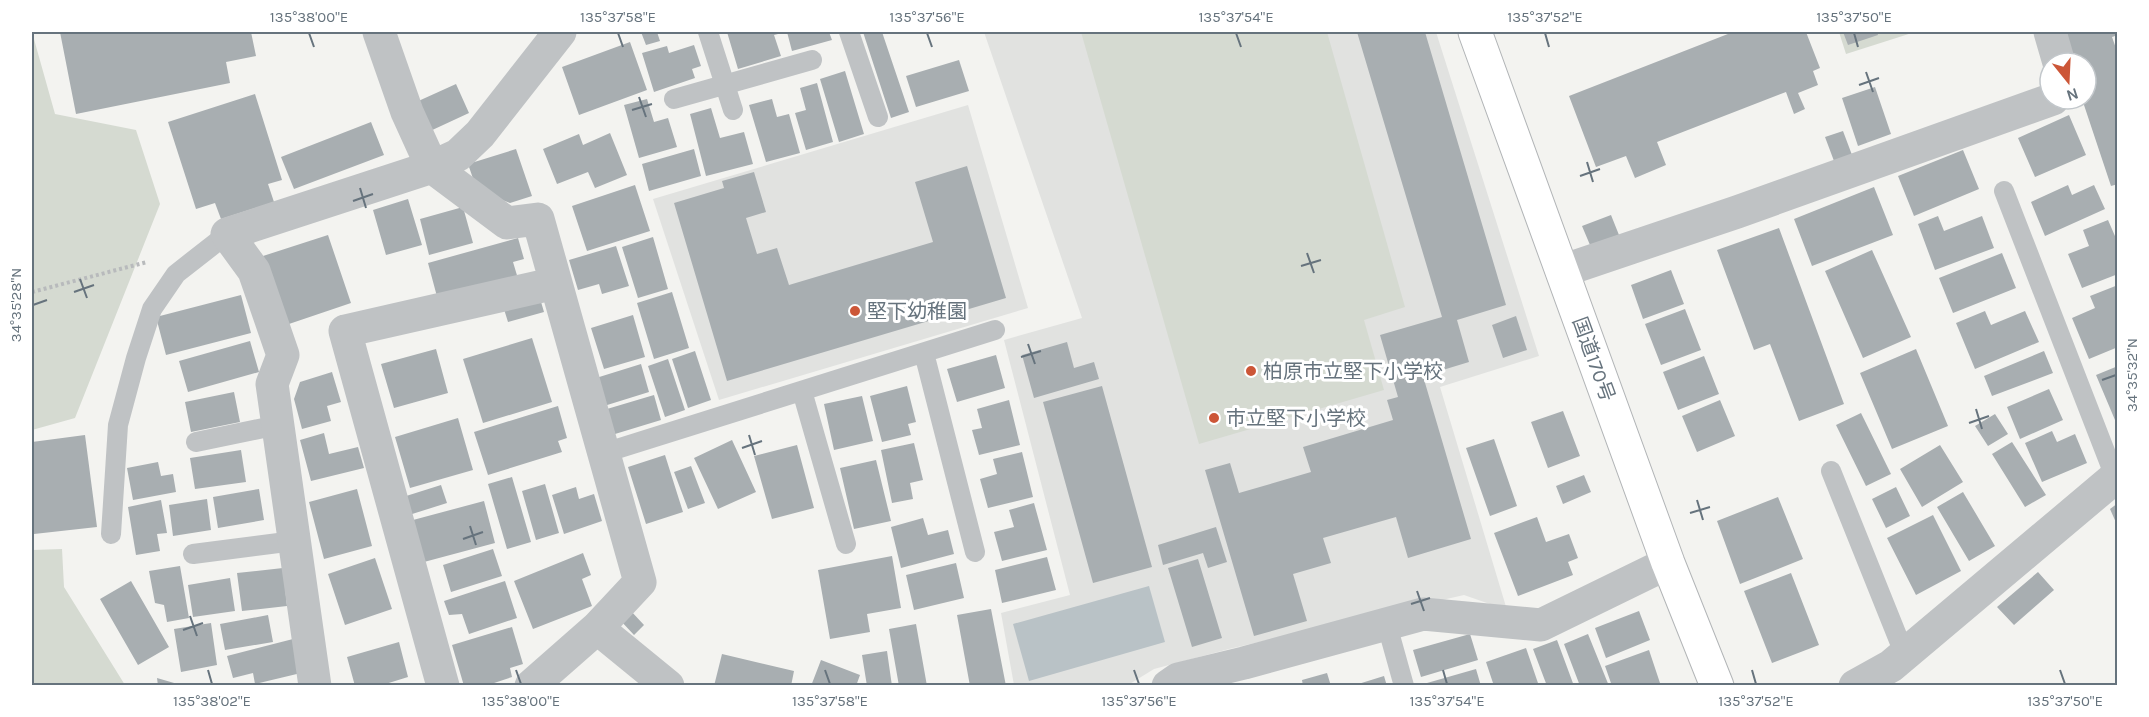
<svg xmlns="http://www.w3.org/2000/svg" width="2149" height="717" font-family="Karla,'Noto Sans JP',sans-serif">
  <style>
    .built { fill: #e1e2e0 }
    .green { fill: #d5dad1 }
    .water { fill: #b9c2c6 }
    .building { fill: #a8aeb1 }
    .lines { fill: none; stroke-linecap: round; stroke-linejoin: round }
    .highway-casing { stroke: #b2b5b7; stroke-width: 35 }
    .path { stroke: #b8babc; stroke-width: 4; stroke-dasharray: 3 3; stroke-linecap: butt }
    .lane { stroke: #bfc2c4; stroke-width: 20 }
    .street { stroke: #bfc2c4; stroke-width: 33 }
    .highway { stroke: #fff; stroke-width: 33 }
    .ticks { fill: none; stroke: #66737d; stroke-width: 2 }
    .poi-dot { fill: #cc5637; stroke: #fff; stroke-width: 2 }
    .labels { text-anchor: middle; stroke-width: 6; stroke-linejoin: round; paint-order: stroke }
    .poi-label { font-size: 20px; fill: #66737d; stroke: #fff; text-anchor: start }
    .street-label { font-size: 20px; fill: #66737d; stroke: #fff }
    .neatline { fill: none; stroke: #66737d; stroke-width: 2 }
    .ticks-label { font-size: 15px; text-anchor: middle; fill: #66737d }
  </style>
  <rect width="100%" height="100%" fill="#f3f3f0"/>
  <path class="built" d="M984,32h452l103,324 -99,31 67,223 -43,-15 -235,54 -75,20 -26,16h-114l-13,-72 69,-18 -66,-255 78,-22z
    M968,105l60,203 -309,92 -66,-201z"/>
  <path class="green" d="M32,32l23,82 81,16 24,74 -85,214 -43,12z
    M1081,32h246l78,275 -41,13 20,70 -185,54z
    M1839,32h76l-69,22z
    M62,549l2,38 61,98h-93v-135z"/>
  <path class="water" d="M1149,586l16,56 -136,39 -16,-57z"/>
  <path class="building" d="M60,32h191l5,24 -30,6 4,21 -154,31z
    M641,32h16l3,9 -14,4z
    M727,32h54l1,1 -8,2 7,21 -43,13z
    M787,32h42l3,8 -40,11z
    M863,32h19l27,80 -18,6z
    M1357,32h68l81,273 -49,15 12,42 -46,14 48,163 -63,19 -12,-41 -73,21 8,25 -38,11 14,47 -53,15 -49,-166 25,-7 9,30 72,-21 -8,-25 90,-27 -6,-20 11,-3 -18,-62 62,-18z
    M1733,32h73l14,36 -7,3 5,14 -20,8 7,16 -11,5 -8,-22 -129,50 9,23 -31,13 -9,-22 -30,11 -27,-71z
    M1843,32h34l1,3 -30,10z
    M2060,32h58v3l-6,2 6,17v130l-7,2 -29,-87h4v-36h-15z
    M630,42l17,48 -68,25 -17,-48z
    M694,45l7,21 -9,3 3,9 -41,14 -12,-39 25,-7 2,7z
    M959,60l10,31 -53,16 -10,-31z
    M845,71l19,63 -25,8 -19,-63z
    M817,83l16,59 -27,8 -11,-37 11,-3 -6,-22z
    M456,84l13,29 -41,19 -14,-29z
    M1875,87l16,47 -33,12 -16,-48z
    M255,94l27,86 -14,4 6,18 -53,17 -6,-16 -19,6 -28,-87z
    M647,99l7,23 14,-4 9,29 -38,11 -15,-53z
    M772,99l5,18 12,-3 11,39 -34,9 -17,-57z
    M711,108l9,30 24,-6 9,32 -47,12 -16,-62z
    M2069,115l17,40 -51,22 -17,-39z
    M371,122l13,33 -90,34 -13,-32z
    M1843,131l9,24 -18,6 -9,-24z
    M610,133l17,42 -32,13 -7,-16 -31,12 -14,-35 36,-15 4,11z
    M516,149l16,47 -22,7 -33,-13 -9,-26z
    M694,149l7,27 -52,15 -7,-27z
    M1963,150l16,39 -65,27 -16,-40z
    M967,166l39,132 -279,83 -53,-178 50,-15 -2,-7 32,-9 12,40 -20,6 11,36 20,-6 12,37 144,-43 -18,-60z
    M635,185l15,46 -63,20 -15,-45z
    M2068,185l4,10 22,-10 11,24 -60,27 -14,-34z
    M1874,187l19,48 -81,31 -18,-47z
    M408,199l14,46 -36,10 -13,-45z
    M463,207l10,36 -44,12 -9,-36z
    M1611,215l8,20 -29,10 -8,-19z
    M1938,216l6,15 38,-15 12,32 -59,22 -17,-46z
    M2108,220l10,23v31l-36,14 -14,-34 21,-8 -6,-16z
    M1779,228l65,176 -45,17 -29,-77 -16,6 -37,-100z
    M328,235l23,68 -65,22 -23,-69z
    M653,237l15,52 -30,9 -16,-51z
    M518,238l6,21 -11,3 6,20 -80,22 -11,-41z
    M616,246l13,40 -27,8 -3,-10 -21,6 -9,-30z
    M1872,250l39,87 -48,21 -38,-87z
    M2002,253l14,35 -63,25 -14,-35z
    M1671,270l13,34 -41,15 -12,-34z
    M2118,285v62l-29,12 -17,-41 23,-10 -5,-12z
    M672,292l17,56 -35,11 -17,-56z
    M241,295l10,38 -85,22 -10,-38z
    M539,295l5,17 -36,10 -5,-16z
    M1685,309l16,41 -40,15 -16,-41z
    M1985,311l6,14 34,-14 14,31 -64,27 -19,-46z
    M633,315l12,42 -41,12 -13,-41z
    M1516,316l11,34 -24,8 -11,-33z
    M532,338l20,64 -69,21 -20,-64z
    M250,341l9,31 -71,20 -9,-31z
    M1067,342l7,26 20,-6 5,17 -65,19 -12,-43z
    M436,349l12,44 -54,15 -13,-44z
    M1916,349l32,77 -56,23 -32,-76z
    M695,351l16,49 -23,8 -16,-49z
    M2044,351l9,22 -61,23 -8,-20z
    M996,355l9,33 -48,14 -10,-33z
    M1704,356l15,38 -41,16 -15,-38z
    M668,359l17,51 -20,7 -17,-51z
    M641,364l8,28 -45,14 -8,-28z
    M2118,366v53l-3,1 -19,-45z
    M332,372l9,30 -14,4 4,15 -29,8 -8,-30 6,-17z
    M907,386l9,36 -8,2 3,11 -29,7 -12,-46z
    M1102,386l50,181 -59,16 -50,-181z
    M2049,389l14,31 -43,19 -13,-32z
    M234,392l6,30 -49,10 -6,-30z
    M654,395l7,25 -46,14 -8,-25z
    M862,396l11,45 -39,9 -10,-46z
    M1009,400l11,45 -41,10 -7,-25 10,-2 -5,-19z
    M1720,400l15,36 -38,16 -15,-36z
    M558,406l9,32 -9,3 4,11 -74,23 -14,-43z
    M1563,411l17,45 -32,12 -17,-46z
    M1861,413l30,61 -25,12 -30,-61z
    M1995,414l13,20 -20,12 -13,-20z
    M458,418l15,52 -63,18 -15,-51z
    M2052,431l5,11 18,-8 12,29 -45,19 -17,-39z
    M324,433l5,21 29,-7 6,21 -53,13 -11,-41z
    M85,435l12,92 -63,7 -2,-19v-73z
    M1494,439l23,67 -27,10 -24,-68z
    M732,440l24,52 -38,17 -24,-51z
    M2012,442l34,53 -21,12 -33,-53z
    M914,443l9,37 -13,3 3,16 -21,4 -11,-53z
    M797,445l17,63 -42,11 -18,-63z
    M1940,445l23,37 -41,25 -22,-38z
    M241,450l5,32 -51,7 -5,-31z
    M1022,452l11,45 -45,11 -8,-29 17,-5 -4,-15z
    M665,455l18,57 -37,12 -18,-57z
    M876,460l15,61 -37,8 -14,-61z
    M158,462l3,14 12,-2 3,18 -43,8 -6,-32z
    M691,466l14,37 -17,6 -14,-37z
    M1584,475l7,17 -28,12 -7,-18z
    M512,477l19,65 -24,7 -19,-65z
    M545,484l14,49 -23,7 -14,-49z
    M441,485l6,18 -38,12 -6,-18z
    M576,487l3,12 15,-5 8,27 -38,13 -12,-39z
    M1896,487l14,29 -24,12 -14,-29z
    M259,489l5,31 -46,8 -5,-31z
    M357,489l15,57 -48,13 -15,-57z
    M1963,492l32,54 -26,15 -32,-54z
    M1778,497l25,62 -63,25 -23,-63z
    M207,499l4,31 -38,6 -4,-31z
    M161,500l6,33 -10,1 3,17 -24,4 -8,-48z
    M484,501l11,42 -71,19 -11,-42z
    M1034,503l13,47 -45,11 -8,-29 20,-5 -5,-17z
    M2118,503v24l-8,-18z
    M1933,515l28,56 -45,24 -29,-57z
    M1537,517l9,25 23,-8 9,24 -10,4 5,13 -55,21 -24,-63z
    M923,518l5,17 20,-5 6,24 -53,14 -10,-41z
    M1216,527l11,35 -19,6 -5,-15 -40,12 -5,-20z
    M493,549l9,27 -51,16 -8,-27z
    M583,553l8,22 -9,4 10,27 -59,23 -19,-48z
    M892,556l9,52 -34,6 3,18 -40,7 -12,-69z
    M1047,557l9,33 -54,13 -7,-33z
    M375,558l17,51 -47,16 -17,-51z
    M1198,559l24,79 -30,9 -24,-79z
    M956,563l8,35 -50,12 -8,-35z
    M180,566l9,52 -22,4 -3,-17 -9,-2 -6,-32z
    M283,568l4,38 -45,5 -5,-38z
    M2038,572l16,18 -40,35 -17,-18z
    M1791,573l28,72 -47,18 -28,-72z
    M230,578l5,33 -42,6 -5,-32z
    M131,581l38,66 -31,18 -38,-66z
    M505,581l12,37 -48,16 -7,-20 -13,1 -5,-14z
    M991,609l15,77h-36l-13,-71z
    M630,610l14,15 -10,10 -14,-15z
    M1639,611l11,29 -44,18 -11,-30z
    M268,615l5,27 -48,8 -5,-26z
    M211,623l6,42 -36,7 -7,-43z
    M916,624l11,62h-28l-10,-57z
    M512,627l11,37 -13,4 2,9 -27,9h-21l-12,-41z
    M1470,634l8,26 -57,17 -8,-27z
    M1588,634l21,52h-29l-16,-42z
    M293,639l8,34 -46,11 -2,-11 -20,5 -6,-22z
    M1557,640l17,46h-27l-14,-37z
    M399,642l9,35 -29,9h-24l-8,-29z
    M1526,648l13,38h-45l-8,-24z
    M1649,650l12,36h-49l-7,-20z
    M887,651l5,35h-25l-5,-31z
    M722,654l72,17 -3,15h-77z
    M821,660l39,15 -4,11h-45z
    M1476,669l5,17h-61v-1z
    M1327,673l4,13h-28l-1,-6z
    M1384,676l3,10h-32v-1z
    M157,678l24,7v1h-23z"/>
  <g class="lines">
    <defs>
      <path id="highway" d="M1475,32l193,531 49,123"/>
    </defs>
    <use href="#highway" class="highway-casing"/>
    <path class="path" d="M32,292l115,-30"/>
    <path class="lane" d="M708,32l25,78
      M849,32l29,85
      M674,99l138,-39
      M2004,191l111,286
      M924,353l51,199
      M802,391l44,153
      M196,442l82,-17
      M604,453l391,-123
      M1831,471l73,182
      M111,534l7,-109 18,-67 16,-49 24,-35 51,-40
      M193,554l101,-13
      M1387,625l17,61"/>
    <path class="street" d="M379,32l28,80 25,55 75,56 31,-4 102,363 -43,46 -66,58
      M2050,32l9,31
      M1562,271l175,-59 316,-113
      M597,628l71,58
      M315,686l-43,-302 11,-29 -29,-84 -27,-37 205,-67 26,-12 22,-21 80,-102
      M443,686l-98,-355 211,-48
      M1168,686l10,-7 66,-16 179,-49 118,11 127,-62
      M1855,686l36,-20 227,-191"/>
    <use href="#highway" class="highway"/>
  </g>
  <path class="ticks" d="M309,33l5,14M618,33l5,14M927,33l5,14M1236,33l5,14M1545,33l4,14M1854,33l4,14M1866,72l7,20M1859,85l20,-7M639,97l7,20M632,110l20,-6M1587,162l6,20M1580,176l20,-7M360,188l6,20M353,201l20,-7M1307,253l7,20M1301,266l20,-6M80,279l7,19M74,292l20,-7M33,305l14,-5M1028,344l7,20M1021,357l20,-6M2102,380l14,-5M1976,409l6,20M1969,423l20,-7M749,435l6,20M742,448l20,-7M1697,500l6,20M1690,513l20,-6M470,526l6,19M463,539l20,-7M1417,591l7,20M1411,604l19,-6M190,616l7,20M183,630l20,-7M208,670l4,14M516,670l5,14M825,670l5,14M1134,670l5,14M1443,670l4,14M1752,670l4,14M2060,670l5,14"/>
  <g class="poi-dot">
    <circle cx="855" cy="311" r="6"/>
    <circle cx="1251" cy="371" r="6"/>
    <circle cx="1214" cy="418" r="6"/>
  </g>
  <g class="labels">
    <g class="poi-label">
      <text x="867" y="318">堅下幼稚園</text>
      <text x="1263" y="378">柏原市立堅下小学校</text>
      <text x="1226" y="425">市立堅下小学校</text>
    </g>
    <g class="street-label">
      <text transform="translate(1594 359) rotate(70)" y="7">国道170号</text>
    </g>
  </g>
  <rect width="2149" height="717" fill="none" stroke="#ffffff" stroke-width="66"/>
  <g transform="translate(2068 81) rotate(162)"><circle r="28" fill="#ffffff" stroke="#c2c7cb" stroke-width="1.5"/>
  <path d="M0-4.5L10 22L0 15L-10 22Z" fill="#cc5637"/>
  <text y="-9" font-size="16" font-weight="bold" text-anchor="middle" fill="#66737d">N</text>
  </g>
  <rect x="33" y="33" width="2083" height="651" class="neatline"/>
  <g class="ticks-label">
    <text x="309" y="22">135°38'00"E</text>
    <text x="618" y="22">135°37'58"E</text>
    <text x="927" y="22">135°37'56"E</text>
    <text x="1236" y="22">135°37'54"E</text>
    <text x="1545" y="22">135°37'52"E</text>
    <text x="1854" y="22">135°37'50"E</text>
    <text transform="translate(16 305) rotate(-90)" y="5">34°35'28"N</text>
    <text transform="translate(2132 375) rotate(-90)" y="5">34°35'32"N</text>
    <text x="212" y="706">135°38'02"E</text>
    <text x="521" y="706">135°38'00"E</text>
    <text x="830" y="706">135°37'58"E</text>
    <text x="1139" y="706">135°37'56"E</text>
    <text x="1447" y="706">135°37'54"E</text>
    <text x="1756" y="706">135°37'52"E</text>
    <text x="2065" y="706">135°37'50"E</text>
  </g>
</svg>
